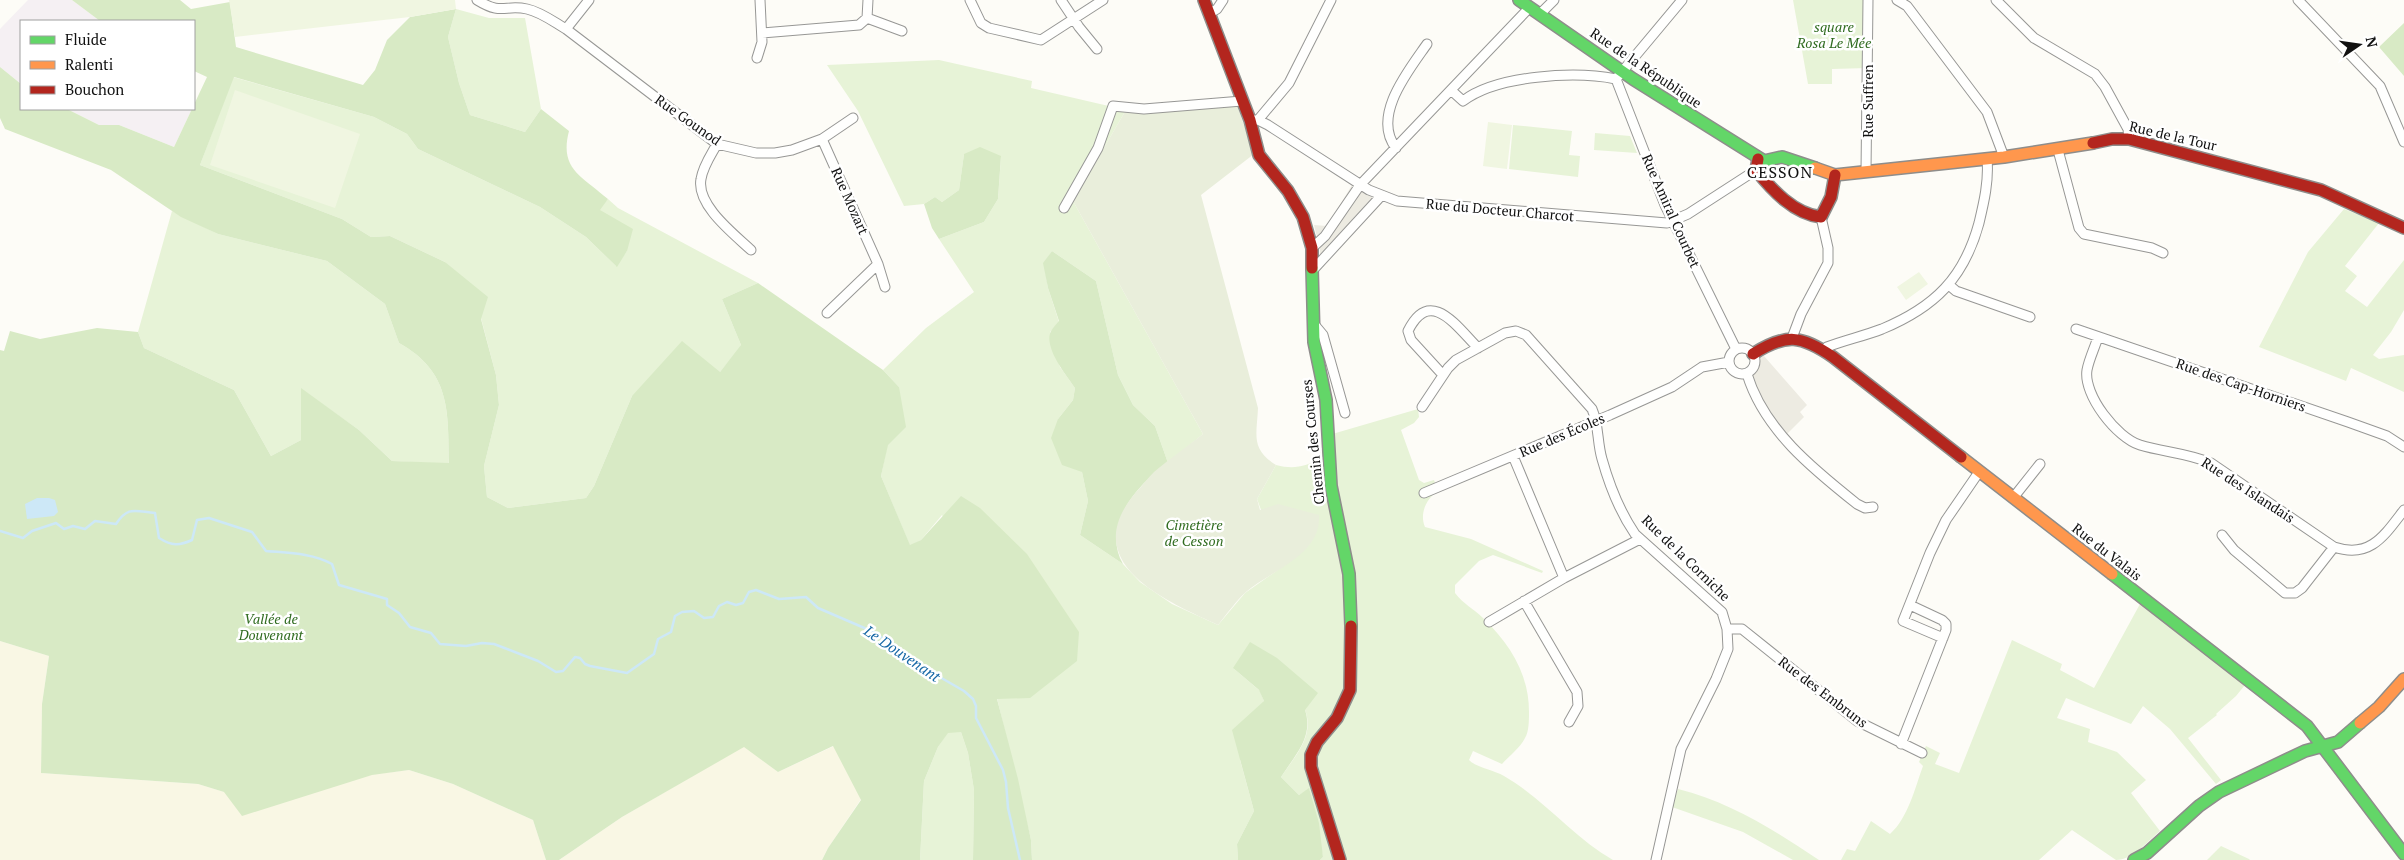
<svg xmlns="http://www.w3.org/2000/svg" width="2404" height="860" font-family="'PT Serif',serif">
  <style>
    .industrial { fill: #f5f0f3 }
    .farmland { fill: #f9f7e4 }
    .green { fill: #e7f3d7 }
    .forest { fill: #d8eac5 }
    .cemetery { fill: #e9eedb }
    .pitch { fill: #f0f6e1 }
    .plaza { fill: #edebe2 }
    .water { fill: #cde8f7 }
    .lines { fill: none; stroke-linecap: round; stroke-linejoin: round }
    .stream { stroke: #cde8f7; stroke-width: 2.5 }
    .street-casing { stroke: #979795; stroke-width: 11 }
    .fast-casing { stroke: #8e8d8b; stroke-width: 14 }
    .slow-casing { stroke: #8e8d8b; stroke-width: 14 }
    .jam-casing { stroke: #8e8d8b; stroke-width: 14 }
    .street { stroke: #fffffe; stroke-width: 9 }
    .fast { stroke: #63d668; stroke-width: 11 }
    .slow { stroke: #ff974d; stroke-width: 11 }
    .jam { stroke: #b3261e; stroke-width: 11 }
    .labels { text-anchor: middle; stroke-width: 5; stroke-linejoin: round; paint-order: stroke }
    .park-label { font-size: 14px; font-style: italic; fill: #2f6b1f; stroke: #fff }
    .street-label { font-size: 14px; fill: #111; stroke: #fff }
    .water-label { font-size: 15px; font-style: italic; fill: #1768a6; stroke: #fff }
    .quarter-label { font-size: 16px; letter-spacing: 1px; fill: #111; stroke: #fff }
  </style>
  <rect width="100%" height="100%" fill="#fdfcf7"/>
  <path class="industrial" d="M28,0h44l28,21h-79v63l-21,-17v-38z
    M67,109h125l-18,38 -55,-22h-20z"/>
  <path class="farmland" d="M0,641l49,15 -7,48 -1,69 157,11 26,8 185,-22 44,14 80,36 13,40h-546z
    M744,746l34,26 56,-26 27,53 -33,49 -6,12h-263l63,-43z"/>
  <path class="green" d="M1793,0h75v68l-36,1v15h-24z
    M456,9l33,9h36l16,91 -16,23 -55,-17 -11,-32 -11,-46z
    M939,60l93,21 -1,7 95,22 -53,91 130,233 -35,29 -13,-37 -22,-21 -15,-30 -22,-94 -44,-30 -8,12 4,25 11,34 -9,10 10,35 15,21 -2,12 -15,19 24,53 6,29 -8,34 43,29 17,18 32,22 46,21 27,-32 37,-26 -25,-68 19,-34c19,5 29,1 47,-7l-1,-21 96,-28 1,8 -5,6 -13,7 18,50 5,3 10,-3 4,11c-11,7 -19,22 -13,36l46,12 72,32 -1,2 -49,-18 -14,6 -24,24v8c8,11 19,16 28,25 27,26 46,56 46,94 0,8 0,20 -4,26 -5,10 -16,18 -23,26l-29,-13 -4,9c8,8 25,10 35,16 40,23 69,61 109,84h-293l3,-3 -14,-68 -10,6 -18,-18c14,-21 34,-41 24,-67l-72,-42 27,23 4,10 -24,59 14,51 -17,33 1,16h-206l-1,-20 -34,-142h33l-88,-183 -21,25 -11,6 -29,-70 18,-89 -16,-17 43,-42 48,-36 -35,-53 45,-17 14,-23 3,-42 -37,-3 -5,36 -17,12 -7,-5 -11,7 -20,2 -46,-95 -31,-46z
    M233,77l141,40 33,17 11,15 122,58 46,30 30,29 11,-15 -28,-42 9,-10 10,9 140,75 -36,16 19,46 -1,3 -20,24 -88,24 -38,90 -8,12 -78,10 -21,-11 -3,-31 15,-61 -3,-30 -15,-57 -36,-56 -55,-26 -19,1 -29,-18 -142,-54z
    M1513,125l59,6 -3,24 11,1 -2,21 -69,-8z
    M1595,133l35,3 7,17 -43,-3z
    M2344,209l35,14 -34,43 12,10 -12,15 22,16 37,-47v50l-13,22 -18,23 6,4 25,-4v37l-53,-24 -5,13 -87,-34 49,-95z
    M172,211l46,23 109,27 58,43 14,39c52,29 49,68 50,121l-57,-3 -33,-31 -58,-41v51l-30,16 -37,-66 -90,-42 -6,-16z
    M2140,604l105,81 -9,11 -20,18 1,1 -29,23 33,42 -5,4 -46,-55 -27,-23 -12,18 -65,-26 -9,20 33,11 -2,13 29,10 29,28 -15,13 29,38c-12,10 -28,29 -44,29l-44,-30 -33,30h-198l6,-11 8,2 16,-30 19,13c18,-16 25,-46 33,-68l-4,-4 7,-16 14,7 -5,11 24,9 53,-133 50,24 -2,6 34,18z
    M948,732h13l7,21 6,37 -1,70h-53l4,-79 14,-34z
    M1678,789c52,13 96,41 141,71h-26l-50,-28 -71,-25z
    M2221,846l28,13 1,1h-43z"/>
  <path class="forest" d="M72,0h108l11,9 39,-7 6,45 127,38 12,-15 12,-30 23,-23 46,-8 -8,28 11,46 11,32 55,17 16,-23 28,22c-10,38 13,45 39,68l-8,11 33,19 -6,22 -10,16 -31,-30 -46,-30 -122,-58 -11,-15 -33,-17 -140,-40 -34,88 142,54 29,18 19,-1 55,26 43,35 -7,22 15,56 3,30 -15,61 3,31 21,11 78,-10 8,-12 38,-90 50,-55 38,31 21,-27 -19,-46 36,-16 125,87 16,17 7,40 -18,18 -7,31 29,69 11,-5 40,-44 19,12 47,46 52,78 -2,29 -47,37 -33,1 21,80 13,61 1,20h-59l1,-70 -6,-37 -7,-21 -13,1 -10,14 -14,34 -4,79h-98l6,-12 33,-48 -28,-54 -55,26 -34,-25 -122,70 -63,43h-13l-13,-40 -80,-36 -44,-14 -37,5 -130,41 -18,-24 -26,-8 -157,-11 1,-69 7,-48 -49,-15v-291l4,1 6,-20 30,8 57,-11 41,4 6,16 90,42 37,66 30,-16v-52l58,42 33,31 57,2c-1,-52 2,-91 -50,-120l-14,-39 -58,-43 -109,-27 -37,-17 -70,-47 -106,-41 -5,-11v-51l21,17v25h46l32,16h20l55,22 33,-70 -13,-6v-50h-94z
    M2404,23v53l-25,-29z
    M980,147l21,9 -3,43 -14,23 -45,17 -7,-11 -8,-24 11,-7 7,5 17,-12 5,-36z
    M1052,251l44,30 22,94 15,30 22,21 13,37c-30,20 -67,63 -45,101l-43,-29 8,-34 -6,-29 -20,-7 -11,-27 7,-19 15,-19 2,-12c-9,-13 -32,-41 -24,-57 2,-3 5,-7 8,-10l-11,-33 -5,-25z
    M1250,642l27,16 41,35 -13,17c9,27 -10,45 -24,67l18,18 10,-7 10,35 4,34 -3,3h-82l-1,-16 17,-33 -22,-81 32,-29 -5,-11 -26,-22z"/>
  <path class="cemetery" d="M1237,105l17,49 -53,41 57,213c-1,26 -8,41 18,57l-19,34 3,11 18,-6 41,11c3,40 -49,56 -73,77 -11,10 -19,22 -28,33 -54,-25 -142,-62 -82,-133 6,-6 12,-14 18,-20 15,-13 33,-25 49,-38l-130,-233 53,-91z"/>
  <path class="pitch" d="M229,0h226l1,9 -46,8 -175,20z
    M235,90l125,44 -25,74 -125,-43z
    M1488,122l24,3 -5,44 -24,-3z
    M1919,272l9,12 -22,16 -9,-13z"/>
  <path class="plaza" d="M1352,185l30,18 -62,66v-19l-6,-25 13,1z
    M1764,356l43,49 -7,7 4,5 -18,18 -18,-24 -14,-26 -2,-10 8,-18z"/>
  <path class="water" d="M37,498h12l6,2 3,12 -4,4 -27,3 -2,-15z"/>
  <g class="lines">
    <path class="stream" d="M0,531l23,7 9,-7 24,-8 8,6 9,-3 12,3 10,-8 21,3c12,-18 18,-13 39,-11l4,25c13,8 20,8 33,2l5,-20 12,-2 43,14 14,19c22,2 46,2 66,13l7,21 48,14v6l12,8 11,14 21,6 9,11 26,2 16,-3 12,1 44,17 18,11 7,-1 12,-14 5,1 5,6 5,2 37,7 27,-19 4,-15 13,-7 4,-16 7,-4 12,-1 10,7 9,-1 6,-11 8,-4 9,3 7,-2 6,-11 7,-2 23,9 27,-2 12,11 58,25 29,24 59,34 9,8 3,7v12l27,52 3,12 2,26 12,52"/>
    <defs>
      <path id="street" d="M477,0c26,16 27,4 50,9 14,3 27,13 39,20l151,115 39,9h19l17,-3 30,-11 31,-21
        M970,0l11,23 8,5 52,12 62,-40
        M1061,0l18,27 18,22
        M1682,0l-66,79 49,126 71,144
        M1897,0l10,6 80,106 17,45
        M1996,0l38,38 61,36 10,13 23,42 1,10
        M2298,0l82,86 24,56
        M1210,13l7,-4 6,-9
        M1540,14l14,-14
        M867,18l35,13
        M566,29l23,-29
        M762,33l97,-8 8,-7 1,-18
        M757,58l5,-16 -2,-42
        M1452,91l11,10c34,-26 112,-30 153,-22
        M1250,120h8l10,5 101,65 28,11 270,22 21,-9 68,-44
        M1258,120l31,-37 42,-83
        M822,139l56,125 7,23
        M717,144c-6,11 -14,22 -16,35 -5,26 33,55 50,71
        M1396,148c-25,-32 13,-78 31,-104
        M2058,150l21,78 5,6 68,14 11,5
        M1866,171l2,-171
        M1064,208l34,-60 15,-42 31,3 98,-8
        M1312,248l13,-12 35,-51 170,-178
        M1312,271l69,-75
        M1949,285l7,6 74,26
        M827,313l51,-49
        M1313,323l10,12 22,78
        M2076,329l272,93 39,14 17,11
        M2098,337c-3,10 -9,22 -11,33 -4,25 30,68 53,75 23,7 48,8 71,18l123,84c36,12 50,-11 70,-37
        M1792,338l9,-24 27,-51v-15l-7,-31
        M1729 361a13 13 0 1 1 26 0a13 13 0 1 1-26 0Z
        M1824,351l3,-4c18,-7 37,-11 55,-18 53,-22 82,-51 97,-106 5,-21 10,-42 8,-64
        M1747,374c17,56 66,95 110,130l8,4 8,-1
        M1443,375l-32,-35 -3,-9c22,-45 49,-4 70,17
        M1422,407l26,-39 8,-8 49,-27 11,-2 10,4 66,74c7,16 5,33 10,50 7,25 18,53 33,75l87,78 5,17 1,20 -12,30 -35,70 -25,111
        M1513,456l51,122
        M1424,493l186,-78 62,-28 30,-20 27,-5
        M2013,498l27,-34
        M2222,535l12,15 51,43h10l7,-5 32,-41
        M1524,601l53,91 1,14 -9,16
        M1489,622l75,-44 76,-39
        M1727,629h15l115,92 65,32
        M1943,638l-40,-17 27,-68 16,-33 33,-48
        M1901,744l45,-114v-6l-4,-4 -32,-15"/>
      <path id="fast" d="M1519,0l114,79 131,82 18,-4 33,11
        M1312,268l2,74 12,58 5,86 18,88 2,52
        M2112,574l195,152 97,128
        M2134,860l13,-7 52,-47 20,-14 86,-41 33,-9 22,-19"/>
      <path id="slow" d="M1815,168l20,7 169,-18 89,-14
        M1961,457l151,117
        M2360,723l19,-16 25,-28"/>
      <path id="jam" d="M1204,0l46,120 9,35 29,36 15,26 9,31v20
        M2093,143l19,-4h17l192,51 83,38
        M1758,159l-2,11c16,20 38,44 65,47l10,-20 4,-22
        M1753,354c33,-21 48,-19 80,3l128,100
        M1340,860l-29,-93v-12l6,-13 20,-24 13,-28 1,-64"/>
    </defs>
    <use href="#street" class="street-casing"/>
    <use href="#fast" class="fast-casing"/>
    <use href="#slow" class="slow-casing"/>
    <use href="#jam" class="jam-casing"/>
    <use href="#street" class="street"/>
    <use href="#fast" class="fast"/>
    <use href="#slow" class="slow"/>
    <use href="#jam" class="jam"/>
  </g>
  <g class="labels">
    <g class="park-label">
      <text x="1834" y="32">square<tspan x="1834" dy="16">Rosa Le Mée</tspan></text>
      <text x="1194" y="530">Cimetière<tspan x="1194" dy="16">de Cesson</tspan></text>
      <text x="271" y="624">Vallée de<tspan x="271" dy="16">Douvenant</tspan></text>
    </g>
    <g class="street-label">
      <text transform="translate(1646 68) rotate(34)" y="5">Rue de la République</text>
      <text transform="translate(1868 101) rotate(-90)" y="5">Rue Suffren</text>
      <text transform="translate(688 120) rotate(35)" y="5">Rue Gounod</text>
      <text transform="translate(2173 136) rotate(13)" y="5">Rue de la Tour</text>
      <text transform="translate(850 201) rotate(66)" y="5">Rue Mozart</text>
      <text transform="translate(1500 210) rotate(5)" y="5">Rue du Docteur Charcot</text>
      <text transform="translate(1671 211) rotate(66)" y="5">Rue Amiral Courbet</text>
      <text transform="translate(2241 385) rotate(19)" y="5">Rue des Cap-Horniers</text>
      <text transform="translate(1562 435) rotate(-23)" y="5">Rue des Écoles</text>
      <text transform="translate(1313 442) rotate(-96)" y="5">Chemin des Courses</text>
      <text transform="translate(2248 490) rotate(33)" y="5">Rue des Islandais</text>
      <text transform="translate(2107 552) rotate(38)" y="5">Rue du Valais</text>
      <text transform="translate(1686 558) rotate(44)" y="5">Rue de la Corniche</text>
      <text transform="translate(1823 692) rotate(37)" y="5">Rue des Embruns</text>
    </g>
    <g class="water-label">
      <text transform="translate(902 654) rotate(34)" y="5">Le Douvenant</text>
    </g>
    <g class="quarter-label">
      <text x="1780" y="178">CESSON</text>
    </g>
  </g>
  <rect x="20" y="20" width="175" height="90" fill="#ffffff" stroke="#a0a0a0"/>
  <rect x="30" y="36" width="25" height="8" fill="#63d668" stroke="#a0a0a0"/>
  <text x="65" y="45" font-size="15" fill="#111111">Fluide</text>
  <rect x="30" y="61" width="25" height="8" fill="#ff974d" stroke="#a0a0a0"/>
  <text x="65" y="70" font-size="15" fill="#111111">Ralenti</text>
  <rect x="30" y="86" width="25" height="8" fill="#b3261e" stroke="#a0a0a0"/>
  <text x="65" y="95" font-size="15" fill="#111111">Bouchon</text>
  <g transform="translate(2359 45) rotate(77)" stroke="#ffffff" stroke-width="4" paint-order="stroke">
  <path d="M0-4L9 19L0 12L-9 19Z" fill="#111111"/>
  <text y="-8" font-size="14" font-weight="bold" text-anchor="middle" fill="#111111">N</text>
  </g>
</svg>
